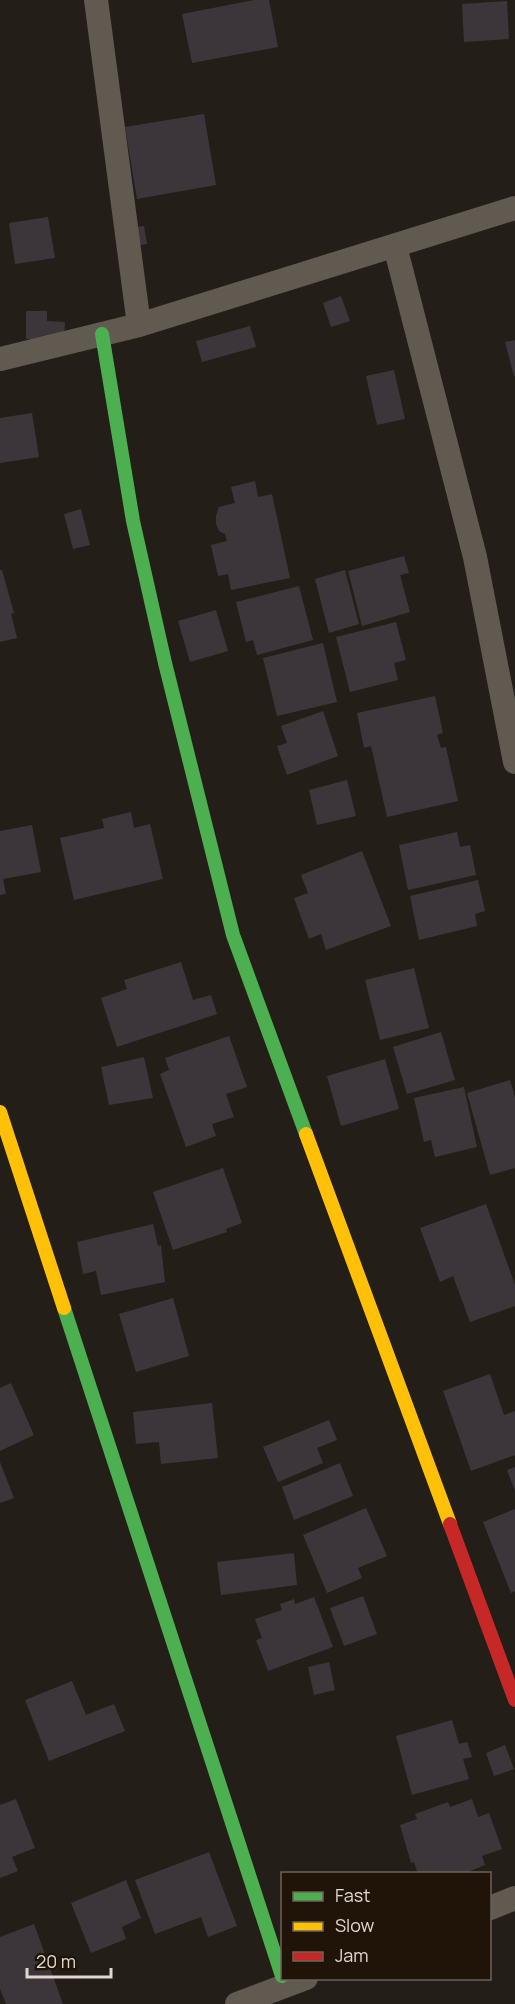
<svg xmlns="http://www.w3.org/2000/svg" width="515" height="2004" font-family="Manrope,sans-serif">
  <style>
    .building { fill: #3c363a }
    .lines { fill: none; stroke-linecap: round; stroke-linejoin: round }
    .street { stroke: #615a50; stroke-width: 24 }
    .fast { stroke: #4caf50; stroke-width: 14 }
    .slow { stroke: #ffc107; stroke-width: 14 }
    .jam { stroke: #c62828; stroke-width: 14 }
  </style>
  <rect width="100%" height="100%" fill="#241e18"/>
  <path class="building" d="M254,0h15l9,47 -86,16 -10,-49z
    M507,1l2,38 -45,3 -2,-38z
    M204,114l12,71 -79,14 -12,-72z
    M48,217l7,41 -40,6 -6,-41z
    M144,226l3,18 -15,2 -3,-18z
    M341,296l9,25 -19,6 -8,-24z
    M26,311h21v10l18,1 -1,17h-38z
    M250,326l6,21 -54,15 -6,-21z
    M515,340v36h-1l-9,-34z
    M394,370l11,49 -28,6 -11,-49z
    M32,413l7,44 -39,6v-45z
    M255,481l3,16 14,-3 18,84 -59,12 -3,-16 -10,2 -7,-31 16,-4 -2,-7 -6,-3 -3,-7v-8l3,-9 16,-4 -4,-16z
    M81,509l9,36 -17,4 -9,-35z
    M404,556l5,17 -9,2 10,37 -48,14 -14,-55z
    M0,570h2l12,43 -3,1 6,24 -17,4z
    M345,570l14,54 -30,9 -14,-54z
    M299,586l14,54 -56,15 -4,-15 -7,2 -10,-40z
    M216,610l12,41 -38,11 -12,-41z
    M396,622l10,38 -12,3 4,17 -48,12 -14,-55z
    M323,643l14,59 -60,14 -14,-58z
    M435,696l8,37 -6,2 4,13 5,-1 12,54 -71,16 -16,-71 -7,2 -7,-35z
    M323,711l15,45 -51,19 -10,-29 10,-3 -6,-17z
    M347,780l9,36 -39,9 -8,-35z
    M131,812l3,16 16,-4 13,55 -89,21 -14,-62 44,-10 -2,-9z
    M32,825l9,47 -38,7 3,15 -6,1v-64z
    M457,832l3,15 10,-2 6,30 -68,15 -9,-45z
    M362,851l29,75 -65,24 -5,-16 -12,5 -15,-41 14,-5 -7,-18z
    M478,880l7,31 -10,3 2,12 -58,14 -9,-44z
    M181,962l12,38 18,-5 6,19 -100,33 -16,-49 26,-9 -3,-9z
    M414,968l15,60 -49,12 -15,-60z
    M441,1032l14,48 -48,14 -14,-47z
    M229,1036l18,51 -21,7 8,23 -22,7 4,12 -30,11 -26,-73 9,-4 -4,-12z
    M144,1057l9,41 -44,7 -8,-38z
    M385,1059l14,50 -58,17 -14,-50z
    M510,1080l5,17v71l-25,7 -23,-82z
    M464,1087l13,60 -42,10 -4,-17 -7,2 -10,-44z
    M223,1168l19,55 -16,6 1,3 -54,18 -20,-58z
    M486,1204l29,81v21l-45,16 -17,-46 -13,6 -20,-54z
    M153,1224l5,22 3,-1 4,37 -64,13 -5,-24 -13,3 -6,-32z
    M173,1298l16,58 -53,16 -17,-58z
    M490,1374l14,41 11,-4v44l-44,16 -28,-80z
    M11,1383l23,52 -34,16v-63z
    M212,1403l6,55 -57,6 -2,-22 -23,2 -3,-32z
    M329,1420l8,20 -20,8 6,15 -45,19 -15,-35z
    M0,1462l14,36 -14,5z
    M340,1463l13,33 -59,24 -12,-33z
    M515,1467v24l-8,-21z
    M366,1508l21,48 -29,12 4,10 -35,15 -24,-58z
    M515,1509v82l-4,2 -28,-71z
    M294,1553l3,32 -76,10 -4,-33z
    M363,1596l14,38 -33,12 -14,-38z
    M314,1597l19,50 -65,24 -12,-31 6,-2 -7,-19 27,-9 -2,-6 14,-5 1,5z
    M329,1662l6,28 -21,5 -6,-28z
    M72,1681l14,34 28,-11 11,27 -76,30 -24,-61z
    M452,1720l7,24 8,-2 5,15 -9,2 6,20 -57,16 -16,-59z
    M505,1745l9,24 -20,7 -8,-23z
    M16,1799l19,49 -23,9 6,14 -18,7v-73z
    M472,1799l6,18 11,-4 13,36 -20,7 3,9 -22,9h-45l-4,-12 -3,1 -11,-38 17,-6 -2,-5 33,-12 2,5z
    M209,1852l28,74 -29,11 -7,-20 -46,17 -20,-54z
    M126,1880l15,38 -19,9 4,12 -35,14 -20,-50z
    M34,1924l29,80h-57l-6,-15v-52z"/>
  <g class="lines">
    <path class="street" d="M96,0l43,325
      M395,246l80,311 40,205
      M0,359l139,-34 376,-117
      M490,1908l25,-10
      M237,2004l69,-26"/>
    <path class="fast" d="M102,334l31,187 32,142 68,272 73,199
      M64,1308l218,668"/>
    <path class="slow" d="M0,1112l64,196
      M306,1134l144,390"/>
    <path class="jam" d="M450,1524l65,176"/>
  </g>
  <rect x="281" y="1872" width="210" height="108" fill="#201409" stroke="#6d6259" stroke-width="1.5"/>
  <rect x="293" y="1892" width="30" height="9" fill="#4caf50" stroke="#6d6259" stroke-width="1.5"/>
  <text x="335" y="1902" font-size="18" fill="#e0d8d0">Fast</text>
  <rect x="293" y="1922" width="30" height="9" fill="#ffc107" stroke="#6d6259" stroke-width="1.5"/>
  <text x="335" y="1932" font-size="18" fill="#e0d8d0">Slow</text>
  <rect x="293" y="1952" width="30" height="9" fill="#c62828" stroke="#6d6259" stroke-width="1.5"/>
  <text x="335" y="1962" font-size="18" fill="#e0d8d0">Jam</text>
  <path d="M27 1968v9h84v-9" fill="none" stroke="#e0d8d0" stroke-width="3"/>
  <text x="36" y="1968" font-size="18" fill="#e0d8d0" stroke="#201409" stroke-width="4.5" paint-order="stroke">20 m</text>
</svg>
